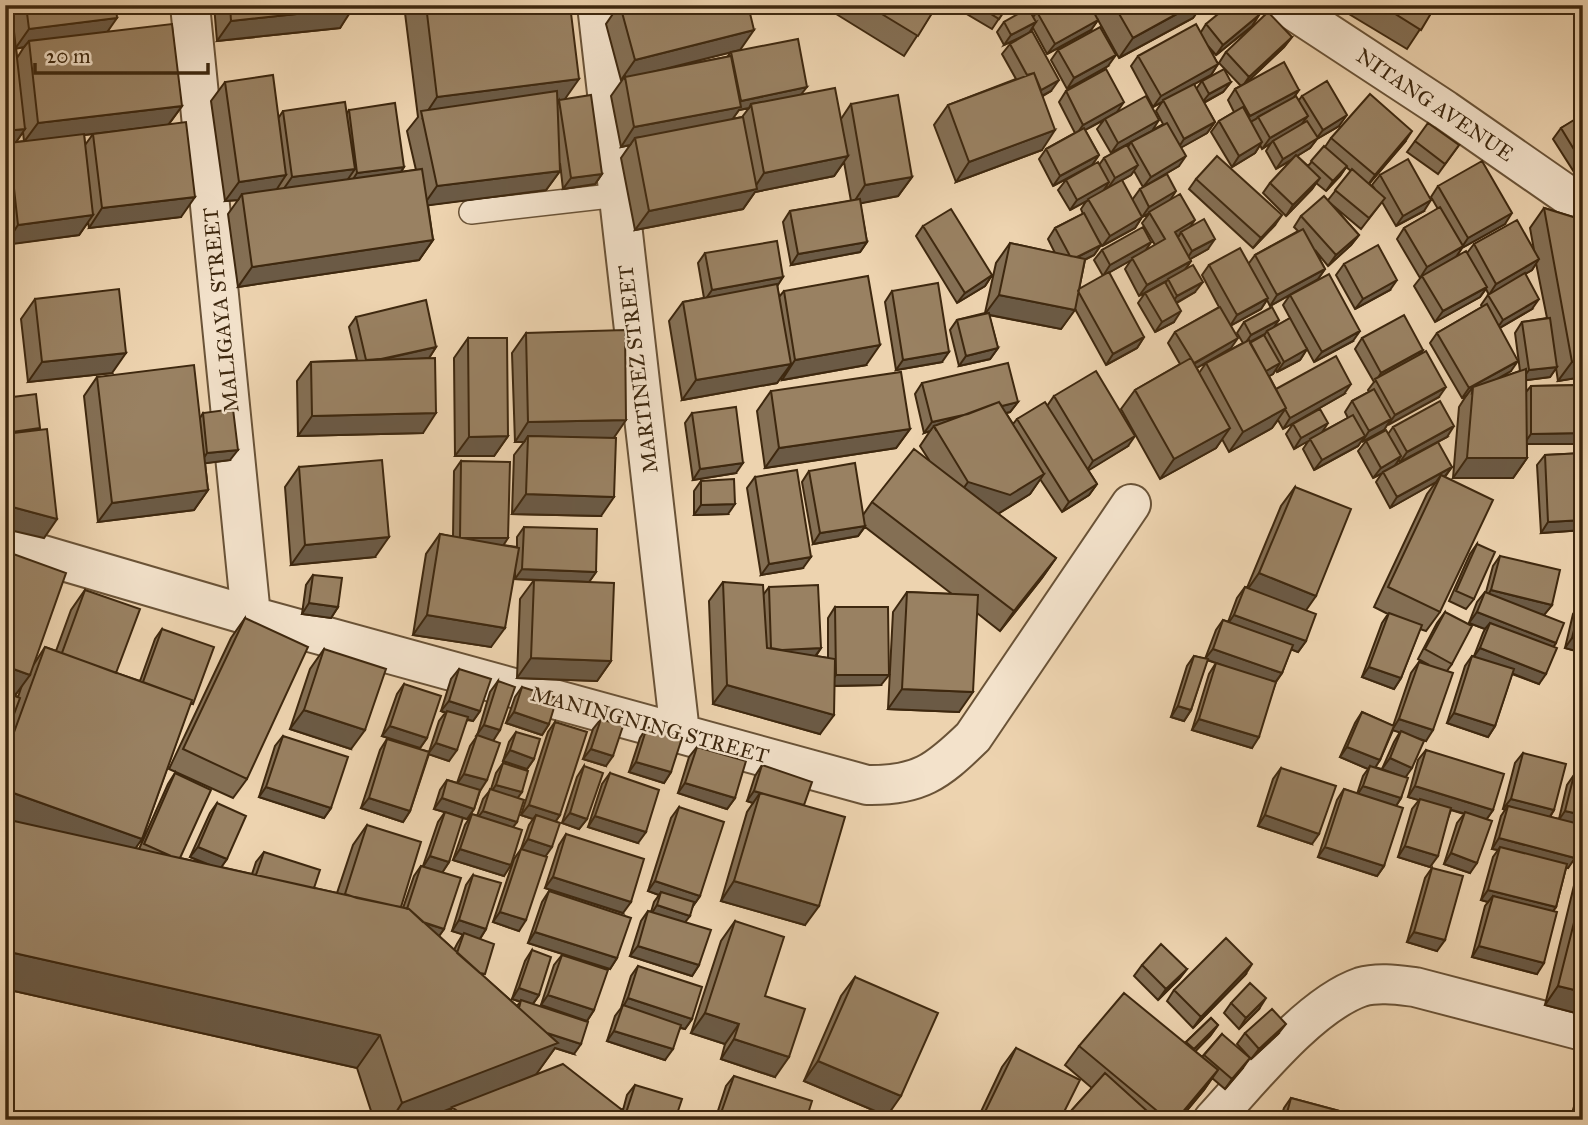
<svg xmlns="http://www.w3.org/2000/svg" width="1588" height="1125" font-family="'IM FELL Great Primer',serif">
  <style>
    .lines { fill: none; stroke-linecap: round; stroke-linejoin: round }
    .service-casing { stroke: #6a5337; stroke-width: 26 }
    .minor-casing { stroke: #6a5337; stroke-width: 42 }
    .service { stroke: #f3e2cb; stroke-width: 23 }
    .minor { stroke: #f3e2cb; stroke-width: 38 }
    .wall { fill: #846f54; stroke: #3e280f; stroke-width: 2; fill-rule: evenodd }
    .shaded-wall { fill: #6b5a45; stroke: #3e280f; stroke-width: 2 }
    .building { fill: #998162; stroke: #3e280f; stroke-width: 2 }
    .labels { text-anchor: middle; stroke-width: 5; stroke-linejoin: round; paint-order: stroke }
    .street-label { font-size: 21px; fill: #3e280f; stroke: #f3e2cb }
  </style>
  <rect width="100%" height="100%" fill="#edd3af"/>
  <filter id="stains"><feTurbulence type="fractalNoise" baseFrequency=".00286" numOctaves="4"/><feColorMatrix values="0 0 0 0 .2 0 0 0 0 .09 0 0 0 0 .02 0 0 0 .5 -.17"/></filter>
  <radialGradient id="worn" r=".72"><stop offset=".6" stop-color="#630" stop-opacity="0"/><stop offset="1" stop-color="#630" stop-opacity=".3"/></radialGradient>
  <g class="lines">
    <defs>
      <path id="service" d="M471,212l148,-17"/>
      <path id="minor" d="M190,5l61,611
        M597,5l83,728
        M1285,5l160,105 138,96
        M5,544l246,72 616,169c52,1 70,-13 106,-48l158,-233
        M1213,1120c38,-41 96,-115 148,-133 17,-5 37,-2 54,0l168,44"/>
    </defs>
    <use href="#service" class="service-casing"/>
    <use href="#minor" class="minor-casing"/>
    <use href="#service" class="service"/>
    <use href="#minor" class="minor"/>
  </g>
  <path class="wall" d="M5,5h111l-8,27 74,74 -13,18 12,93 -92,11 -1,-6 -9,13 -71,9 -3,30zM24,47l-7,11 -1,-10zM23,132l1,9 -8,1zM93,134l-8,11 -1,-10z
    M214,5h139l-13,23 -123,13z
    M404,5h166l-5,94 37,75 -7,10 -32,5 -3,-26v8l-14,19 -118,15 5,35 -14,20 -181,27 -10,-73 10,-14 -13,1 -14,-100 14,-19 54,35 4,-6 64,2 2,-3 55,57 -3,5 15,-2 -9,-39 11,-14z
    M619,5h156l-2,4 -23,4 -10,37 62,44 39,25 10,-15 61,73 -14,19 -38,7 7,39 -7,10 -69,13 -8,-43 7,-11 61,-10 -7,-39 -10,14 -79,16 -12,17 -108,21 -14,-72 9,-13 -9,2 -10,-51 12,-17 -2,1 -15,-56zM731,52l-4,5 -64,12zM749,108l-7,9 -10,2 7,-9z
    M830,5h107l-33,51 -76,-47z
    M956,5h52l-16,24 -37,-22z
    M1093,5h109l-9,13 -74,40 -21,-38 -7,10 -44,24 -14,-26 -4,5 -25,12 -7,-13 7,-10 29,-5 4,-5 54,-4z
    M1334,5h102l-29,44z
    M1259,15l-7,11 -36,29 -8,-9 10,18 -7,11 -23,12 8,2 6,-8 29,1 -8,10 -19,11 11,19 -8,11 -26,14 -2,19 -36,21 -9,-16 -3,4 -23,13 -2,-2 -3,5 29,9 8,-11 29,12 39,48 -18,10 1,2 -6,9 10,22 -18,11 -3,19 -19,10 -17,-29 7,-10 21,-11 1,-1 -28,15 -14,-27 6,-9 -28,16 -9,-16 8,-10 49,-8 -6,9 10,-6 -13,-22 7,-9 -7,3 -7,11 -33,18 -8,-13 7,12 -7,10 -9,5 -6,29 65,48 -7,11 -31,17 -31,-56 -14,20 -72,-14 9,33 -8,11 -31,7 -9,-36 7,-10 28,-7 11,-50 14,-20 45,10 -7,-14 7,-11 28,-14 -2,-5 6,-9 -17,10 -12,-20 8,-10 33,-15 5,-7 24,-11 3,-5 32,-18 -7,-13 6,-9 -9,5 -22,-41 7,-10 63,-24 5,-8z
    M1292,37l-8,10 -37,35 52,8 -5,7 5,3 3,-4 37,30 -22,13 -7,9 -13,8 11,10 17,-19 6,-9 74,4 -36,42 6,5 -3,-4 8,-10 44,36 -28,15 -14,-24 -21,27 -31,-26 29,32 -8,10 -23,21 -13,-16 10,19 -7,10 -48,27 -3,-6 -6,9 -30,16v23l-34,20 2,5 7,-10 37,-20 -6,-10 7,-11 30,5 16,-9 -7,-13 7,-10 63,46 -39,21 -7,-13 -7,11 -23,12 -1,-3 -3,5 -4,2 7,13 68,5 -61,35 -5,-9 -6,8 -43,24 -7,-13 -6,9 -56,31 -39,-70 14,-19 45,-26 -12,-21 7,-11 44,-25 -17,-32 7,-10 40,-2 6,-8 43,-24 -4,-4 7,-11 27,-16 23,-29 -5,-4 -6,9 -14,15 -10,-8 -4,6 -26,27 -23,-23 7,-10 22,-23 -16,9 -10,-18 5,-8 -9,6 -2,-4 -5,8 -23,14 -21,-35 8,-11 15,-9 -6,-12 7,-11 6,-3 -22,-23 7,-11zM1265,334l-2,2 -13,7v-1z
    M1010,44l41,47 -8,5 -1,54 -86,32 -22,-57 14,-20 68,-26 -14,-25z
    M1058,50l50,16 -41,23 -16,-29z
    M1066,91l52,20 34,20 -41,22 -14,-24 7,-9 -19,10 14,25 -7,10 -39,21 -14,-27 7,-10 29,-16 -16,-31z
    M1583,116v50l-9,6 -21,-33 8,-11z
    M1415,141l44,4 -21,29 -31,-22z
    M1196,179l79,46 -22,23 -64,-59z
    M1438,186l67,38 -43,24 -6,9 11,-4 7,-9 60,6 -4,-22 14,-20 39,12v157l-25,4 -2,-13 -6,9 -24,3v12l5,-6 52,-1v58l-1,1h-55v14l-14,20h-60l6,-71 7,-11 -4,2 -32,-55 7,-10 45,-26 -1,-2 7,-10 44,14 -32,19 11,43 -14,8 23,-8 -5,-38 7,-11 25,-4 -11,-55 -4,7 -43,25 -3,-6 -6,8 -45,25 -21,-36 7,-9 -1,1 -23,-39 7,-11 34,-19 -7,-12z
    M923,226l69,49 -7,11 -28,17 -41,-67z
    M705,253l78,24 -6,8 2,12 5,-6 82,74 -84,15 -1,-3 -4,6 -95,17 -13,-79 14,-19 21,-4 -6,-35z
    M1344,264l46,26 -35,19 -19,-34z
    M892,291l50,71 -46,8 -11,-68z
    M35,299l77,74 -84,9 -7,-63z
    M356,317l80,30 -7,11 -6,75 -125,3 -1,-55 14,-19 46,-2 -8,-33z
    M526,333l75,183 -89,-2 2,-59 10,-13h-9l-3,-89z
    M468,338l40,98 -14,20h-39l-1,-98z
    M1362,338l61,12 -4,5 20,42 -52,27 -3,6 -23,11 -3,5 -44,24 -11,-21 6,-9 -15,9 -8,-15 7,-10 29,8 26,-14 -3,-6 7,-11 17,-9 -1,-2 6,-8 -19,-33z
    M97,377l103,41 3,-5 27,47 -25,3 3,27 -14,20 -96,12 -14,-126z
    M922,383l96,19 -8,10 -4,1 7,11 4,-5 30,-13 7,-10 74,50 -40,24 9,14 -8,11 -27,17 -22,-33 -10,15 -32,20 58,44 -14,20 -42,53 -23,-18 -18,99 -71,-3 5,-97 14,-20 45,2 -87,-67 -7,9 -45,8 -11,-62 7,-11 54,44 9,-13 57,-42 -9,-14 10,-15 -6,2 -9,-39z
    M771,391l139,38 -14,19 -131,20 -8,-57z
    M692,413l44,60 -43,7 -8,-57z
    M1393,427l54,10 -47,25 -1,-2 -4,5 57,2 -7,10 -5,135 -14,19 -6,-2 -19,49 -7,11 -32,-12 20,-54 6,-9 -14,-7 53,-113 9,-12 -46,26 -14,-26 6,-9 -9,5 -15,-27 8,-10 22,-7z
    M1583,453v77l-42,3 -4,-68 8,-10z
    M461,461l42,84 14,2v-10l7,-10 72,45 -7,10 22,79 -14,20 -80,-3 3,-79 14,-19 -19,-1v-13l-24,81 -78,-12 13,-81 14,-20 13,3 1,-66z
    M299,467l76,90 -84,8 -6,-78z
    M755,477l48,91 -42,7 -14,-87z
    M701,481l27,33 -34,1v-24z
    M1295,487l11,123v31l-8,11 -7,-3 -9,24 -6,9 -24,66 -60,-18 17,-56 7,-11 3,1 -12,-4 -16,50 -7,11 -13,-4 16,-51 7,-10 11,3 11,-29 7,-10 5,2 9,-24 8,-11 2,1 34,-82z
    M1477,544l-3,55 -8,10 -17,-8 21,-47z
    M5,551l29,113 11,-17 11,4 15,-41 14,-20 31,83 24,8 15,-42 7,-10 25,83 -45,127 -7,9 4,1 29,-65 7,-11 5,85 28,6 -18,-7 20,-44 7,-10 10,56 -6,8 31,7 4,-12 8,-10 50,36 23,5 16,-48 14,-20 34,82 2,1 11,-32 7,-10h2l15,-44 7,-10 -11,-3 6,-19 7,-10 10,3 13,-37 7,-10 13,-44 8,-11 -5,60 -13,50 -6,18 -7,10 -7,-2 -11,45 -7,10 2,57 -5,7 15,14 3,-6 6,-10 -11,-3 14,-46 7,-10 13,54 -6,10 3,37 34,30 3,-4 -8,-3 13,-38 7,-11 7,45 -6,9 41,50 -19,-6 -19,26 87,36 4,-15 8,-10 40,35h-231l8,-12 -31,12h-47l-17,-52 -352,-79v-297l13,5 4,-12 -6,9 -11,-3z
    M1500,556l52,49 -8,10 12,28 -3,4 -14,37 -27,-10 -17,52 -7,11 -41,-14 18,-57 7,-10h2l9,-23 2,-4 -16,-6 8,-21 8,-10h1l7,-26z
    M313,575l25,32 -7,11 -29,-4 4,-29z
    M723,582l40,13 6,-8 52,61 -5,8 12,2v-40l7,-11 46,78 -47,1 -14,48 -107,-30 -4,-103z
    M1583,582v71l-18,-5 8,-34 5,-7h-2z
    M1445,612l7,52 -5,7 -21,70 -9,-3 -11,39 -5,21 -5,8 -12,60 -7,10 -59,-19 19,-57 7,-11 13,5 6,-18 5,-7 -28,-12 15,-34 7,-11 31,14 18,-53 8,-11 10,3 -11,-6 19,-36zM1393,730l7,2 -6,10 -12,27 9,3 -16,-5 5,-7z
    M245,618l2,161 -14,19 -64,-29 62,-131z
    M324,649l27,100 -61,-20 20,-60z
    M459,669l21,42 -7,10 -6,-1 -18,41 -20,-7 -19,57 -7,11 -42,-14 19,-58 7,-11 42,13 10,-31 6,-8 -4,-2 10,-32z
    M404,684l23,54 -7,10 -38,-12 15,-42z
    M522,687l27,37 -7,11 -36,-12 9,-26z
    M601,719l5,47 -23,-7 10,-30z
    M555,722l5,93 -4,6 -11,36 -26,74 -26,-9 21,-63 7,-10 8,-24 4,-6 -12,-4 27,-83z
    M647,727l24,45 -7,11 -35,-11 11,-34z
    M516,732l18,27 -7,10 -24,-8 6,-19z
    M283,736l48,72 -7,10 -65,-21 16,-51z
    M697,747l38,51 -8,11 -49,-16 11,-36z
    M1426,750l67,60 -7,10 -16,53 -26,-9 13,-41 7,-9 -13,-4 -21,57 -32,-10 14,-48 7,-9 -11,-3 10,-37z
    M1523,753l31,57 -4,7 9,2 8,-34 7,-10 8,2 1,-1v55l-15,37h-2l-10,39 -3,4 -16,63 -65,-17 13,-51 3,-4 -7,-2 12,-43 5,-7 -6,-1 9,-33 4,-6 -2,-1 12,-46z
    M503,763l15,35 -1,24 -4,5 -9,49 -51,-16 12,-35 7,-11 5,2 6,-17 8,-10 5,-16z
    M762,765l42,40 1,120 -84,-24 26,-89 6,-9 -6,-2 8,-25z
    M584,766l3,53 -8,10 -17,-6 15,-46z
    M1281,768l31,76 -54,-18 15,-47z
    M610,773l28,70 -50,-16 14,-43z
    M679,807l21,89 -7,10 -8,16 14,43 -7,11 -62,-20 11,-35 7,-10 3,1 3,-10 5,-7 -11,-4 23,-73z
    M566,834l57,79 -78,-25 14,-43z
    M1583,863v152l-38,-10 33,-136z
    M1432,868l5,83 -30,-9 18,-64z
    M549,891l68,67 -7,11 -82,-26 14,-41z
    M735,921l30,75 10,81 -54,-18 4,-15 -34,-11 30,-92z
    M562,955l32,55 -7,11 -46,-16 13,-40z
    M1142,965l45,4 -8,10 -21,21 -24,-24z
    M638,966l54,53 -7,10 -5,-1 -15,32 -58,-19 8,-25 6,-8 10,-32z
    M1245,975l-52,53 -26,-27 7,-11z
    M855,977l32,139 -83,-35 37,-85z
    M1231,1003l28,6 -20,20 -15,-16z
    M1211,1018l7,7 -8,11 -15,15 7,6 20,-23 21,34 -18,21 -13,-11 -8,12 -25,30h-115l7,-9 21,-23 -27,-23 14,-19 106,-3z
    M1245,1033l33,1 -27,25 -14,-15z
    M1016,1048l44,72h-83l25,-53z
    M734,1076l72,44h-91l11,-34z
    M1583,1084v36h-13l9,-30z
    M1291,1098l82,22h-93l4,-12z"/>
  <path class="shaded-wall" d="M741,5h34l-2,4 -39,7z
    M1193,5h9l-9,13 -74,40 14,-20z
    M353,8l-13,20 -123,13 14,-20z
    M1259,15l-7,11 -36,29 7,-10z
    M117,18l-14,20 -74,3 -5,6 -9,2 14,-20z
    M1098,20l-7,10 -44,24 8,-10z
    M1036,22l-7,11 -25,12 7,-10z
    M754,30l-14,20 -115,29v-2l-4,3 14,-20z
    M1292,37l-8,10 -42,40 7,-10z
    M1116,55l-8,11 -41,23 7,-11z
    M1218,64l-7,11 -58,32 8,-11z
    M579,79l-19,27 -1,-6 -4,6 -132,12 14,-21z
    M1059,80l-8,11 -22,12 8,-11z
    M1231,82l-8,10 -22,12 8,-10z
    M807,87l-8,10 -48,7 -2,4 -10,2 -12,17 -92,11 -5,7 -9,2 13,-20 101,-19 6,-7z
    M1299,90l-7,10 -34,17 -2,2 -13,7 7,-10z
    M1124,102l-7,10 -41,23 7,-10z
    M182,106l-14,19 -144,17 14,-19z
    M1347,115l-8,11 -22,13 -7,9 -34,21 7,-10 33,-20 7,-9z
    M1308,116l-8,10 -27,15 -2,2 -9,6 8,-11z
    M1159,120l-7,11 -41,22 7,-10z
    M1215,122l-8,11 -30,17 7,-11z
    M25,129l-13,19 -3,-5 -4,5v-17z
    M1055,130l-13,20 -86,32 13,-20z
    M1412,131l-7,11 -38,44 8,-11z
    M1262,142l-7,11 -23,14 7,-11z
    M1099,155l-7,10 -39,21 7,-10z
    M848,156l-14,20 -79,16 -12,17 -108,21 14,-19 104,-21 11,-17z
    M1186,156l-7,10 -36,21 8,-10z
    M1583,160v6l-9,6 7,-11z
    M1138,165l-7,10 -23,13 7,-10z
    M1347,166l-7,10 -14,15 7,-10z
    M404,167l-7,11 -47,6 7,-11z
    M355,169l-14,20 -63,8 14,-20z
    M560,171l-14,19 -123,16 14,-20z
    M602,174l-7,10 -32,5 8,-11z
    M286,175l-13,20 -31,-1 -4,6 -13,1 14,-19z
    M912,177l-14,19 -46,9 13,-20z
    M1320,178l-8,11 -26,27 7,-11z
    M1109,182l-7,11 -32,17 7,-10z
    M1176,191l-7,11 -27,15 7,-10z
    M195,197l-14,20 -92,11 13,-20z
    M1431,200l-7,11 -28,15 7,-10z
    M1512,213l-7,11 -43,24 -6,9 -36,21 7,-11 35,-20 6,-9z
    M93,215l-14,20 -74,10 13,-20z
    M1282,215l-7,10 -22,23 8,-10z
    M1142,217l-7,11 -33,18 8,-10z
    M1195,220l-7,10 -7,2 -2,4 -11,6 7,-10z
    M1359,235l-8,10 -23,21 8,-11z
    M1215,239l-7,10 -23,13 7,-11z
    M433,240l-14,20 -181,27 14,-20z
    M867,242l-7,10 -69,13 7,-11z
    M1151,242l-7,11 -41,23 7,-11z
    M1101,245l-7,10 -30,15 8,-10z
    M1539,259l-7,11 -43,25 7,-11z
    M1191,261l-7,10 -45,25 8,-11z
    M1325,269l-7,10 -48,27 7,-11z
    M992,275l-7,11 -28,17 8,-10z
    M783,277l-7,11 -71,12 7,-10z
    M1397,280l-7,10 -35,19 8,-10z
    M1203,282l-8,10 -25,14 7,-10z
    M1487,287l-7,10 -45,25 8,-11z
    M999,295l76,15 -14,19 -76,-15z
    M1268,298l-7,11 -31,17 7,-11z
    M1539,299l-7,10 -36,21 7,-10z
    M1181,311l-7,11 -19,10 7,-10z
    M1279,320l-7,10 -5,1 -2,3 -21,11 7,-10z
    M1360,331l-7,10 -39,21 8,-10z
    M1144,337l-7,11 -31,17 7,-11z
    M1238,338l-7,10 -45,26 8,-10z
    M880,345l-14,20 -84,15 13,-20z
    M436,347l-7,11 -62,5z
    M998,348l-8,11 -31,7 7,-10z
    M1307,349l-7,11 -23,12 7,-10z
    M1423,350l-7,10 -40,21 5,-8z
    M949,352l-7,10 -46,8 7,-10z
    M126,353l-14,20 -84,9 14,-20z
    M1583,360v17l-25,4 14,-19z
    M1518,361l-7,10 -39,22 1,-6 -7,9 -4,2 7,-10z
    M1280,363l-7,11 -18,10 7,-11z
    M791,364l-14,19 -95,17 14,-20z
    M1557,367l-7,10 -29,4 8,-11z
    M1351,384l-7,10 -61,35 7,-11z
    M1446,387l-7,10 -51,28 7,-10z
    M1018,402l-8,10 -74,18 -2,-4 -4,5 -6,2 8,-11z
    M1286,408l-14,20 -43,24 14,-20z
    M436,413l-13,20 -125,3 14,-20z
    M1391,419l-7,11 -22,12 7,-11z
    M626,420l-13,19 -85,-3 -4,6h-9l13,-20z
    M1328,423l-7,11 -27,15 7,-11z
    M1454,426l-7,11 -47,25 7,-10z
    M1230,428l-14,20 -56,31 14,-20z
    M910,429l-14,19 -131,20 14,-20z
    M1583,433l-1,11h-58l7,-10z
    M508,436l-14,20h-39l14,-19z
    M1135,436l-7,10 -42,26 7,-11z
    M1365,436l-7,10 -44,24 8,-10z
    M238,450l-8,10 -30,4 7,-11z
    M1401,456l-7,11 -21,11 8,-10z
    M1467,458h60l-14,20h-60z
    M743,463l-7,10 -43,7 7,-11z
    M1452,467l-8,10 -3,-2 -5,7 -46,26 7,-11z
    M1044,474l-14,20 -34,21 -42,-13 14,-20z
    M1097,484l-8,11 -27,17 7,-10z
    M208,490l-14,20 -96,12 14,-19z
    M526,494l88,3 -13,19 -89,-2z
    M735,504l-7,10 -34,1 7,-10z
    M5,505l52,14 -13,19 -39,-9z
    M1583,520v10l-42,3 7,-11z
    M865,526l-7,10 -45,8 7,-11z
    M389,537l-14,20 -84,8 14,-20z
    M460,538h48l-7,11z
    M811,557l-8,11 -42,7 8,-11z
    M1056,558l-14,20 -42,53 14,-20z
    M522,569l74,3 -7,10 -74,-3z
    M1259,573l57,23 -14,20 -57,-23z
    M1491,590l61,15 -8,10 -60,-14z
    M1583,597v11l-2,-5 -3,4h-2z
    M309,603l29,4 -7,11 -29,-4z
    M1477,612l79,31 -7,11 -59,-31 -5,6 -16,-6z
    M427,615l78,13 -14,19 -78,-12z
    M1234,615l72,26 -8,11 -71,-27z
    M1572,638l11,2v13l-18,-5z
    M821,648l-8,11 -41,-9z
    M1480,648l66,26 -7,10 -66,-26z
    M1213,649l69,24 -8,11 -69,-25z
    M531,658l80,3 -14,20 -80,-3z
    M5,666l25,9 -14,19 -11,-3z
    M1369,667l32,11 -7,11 -32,-12z
    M836,675h53l-8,10 -53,1z
    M727,685l107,30 -14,19 -107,-30z
    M902,689l71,3 -14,20 -71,-3z
    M449,701l31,10 -7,10 -32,-10z
    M1178,706l13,4 -7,11 -13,-4z
    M304,710l61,20 -14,19 -61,-20z
    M514,712l35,12 -7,11 -36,-12z
    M1454,713l41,13 -7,11 -41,-14z
    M1199,719l60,18 -7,11 -60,-18z
    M1399,719l34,11 -7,11 -34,-11z
    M484,725l16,5 -7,11 -17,-5z
    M390,726l37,12 -7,10 -38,-12z
    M436,743l21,7 -8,11 -21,-7z
    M1347,747l33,13 -7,11 -3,-5 -2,3 -28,-12z
    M591,749l22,7 -7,10 -23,-7z
    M510,750l24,9 -7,10 -24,-8z
    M1390,758l22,10 -7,10 -23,-9z
    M636,762l35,10 -7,11 -35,-11z
    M464,774l23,6 -7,11 -23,-7z
    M685,783l50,15 -8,11 -49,-16z
    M496,785l26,7 -8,11 -25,-8z
    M1363,786l38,12 -7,11 -38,-12z
    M1415,786l78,24 -7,10 -78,-23z
    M266,787l65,21 -7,10 -65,-21z
    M5,790l137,49 -19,27 -118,-42z
    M754,791l6,2 -7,10 -6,-2z
    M369,798l41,13 -7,11 -42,-14z
    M442,798l32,11 -7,10 -33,-10z
    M1511,799l43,11 -7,11 -39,-15 -3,4 -2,-1z
    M529,805l31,10 -7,10 -17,-10 -3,4 -12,-4z
    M483,811l34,11 -8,10 -34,-11z
    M1565,811l18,4v12l-25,-6z
    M570,813l17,6 -8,10 -17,-6z
    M1265,815l54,19 -7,10 -54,-18z
    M595,816l51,16 -8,11 -50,-16z
    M1499,838l76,20 -7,10 -69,-17 1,-4 -2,3 -6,-1z
    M528,839l24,8 -7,10 -24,-7z
    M1405,846l33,10 -8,11 -32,-10z
    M198,847l29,12 -7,10 -30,-12z
    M1325,847l59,19 -7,10 -59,-19z
    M460,849l51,16 -7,11 -51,-16z
    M1451,853l26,10 -7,10 -26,-9z
    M430,856l19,6 -7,11 -19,-6z
    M553,877l78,25 -8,11 -78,-25z
    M655,881l45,15 -7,10 -32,-14 -2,3 -11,-4z
    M734,881l85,25 -14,19 -84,-24z
    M1488,890l68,17 -8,11 -55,-22 -5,6 -7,-2z
    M657,905l33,11 -8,10 -32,-10z
    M500,912l26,8 -7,11 -26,-9z
    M404,917l40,12 -7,10z
    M459,920l27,9 -7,11 -27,-9z
    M535,932l82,26 -7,11 -82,-26z
    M1414,932l31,8 -8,11 -30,-9z
    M638,946l61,19 -7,11 -62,-20z
    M1479,946l65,17 -7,11 -65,-17z
    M5,951l375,84 -23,33 -352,-79z
    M1252,964l-7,11 -52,53 8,-11z
    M1187,969l-8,10 -21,21 8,-11z
    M1558,986l25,6v23l-38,-10z
    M519,988l20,7 -7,10 -20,-6z
    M548,995l46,15 -7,11 -46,-16z
    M628,998l64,21 -7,10 -63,-20z
    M1266,998l-7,11 -20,20 7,-11z
    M705,1013l34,11 -14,20 -34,-11z
    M513,1022l68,22 -7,10 -19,-6 -20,28 -114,44h-30l11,-17z
    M1286,1024l-8,10 -27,25 8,-10z
    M1218,1025l-8,11 -23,24 7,-11z
    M614,1031l59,18 -8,11 -58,-19z
    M734,1039l55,18 -14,20 -54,-18z
    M1250,1058l-7,10 -18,21 7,-10z
    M818,1061l83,35 -14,20 -83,-35z
    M1218,1070l-14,20 -25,30h-3z
    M721,1113l22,7h-27z"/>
  <path class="building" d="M5,5h6l14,124 -20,2z
    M26,5h90l1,13 -88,11z
    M230,5h123v3l-122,13z
    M426,5h144l9,74 -142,18z
    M620,5h128l6,25 -119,30z
    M867,5h70l-19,31z
    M977,5h31l-9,14z
    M1050,5h40l8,15 -43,24 -18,-32z
    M1114,5h79l-60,33z
    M1229,5h22l8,10 -36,30 -17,-21z
    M1381,5h55l-15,25z
    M1028,8l8,14 -25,13 -7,-13z
    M1268,12l24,25 -43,40 -23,-25z
    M172,24l10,82 -144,17 -9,-82z
    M1196,24l22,40 -57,32 -23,-40z
    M1100,27l16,28 -42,23 -16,-28z
    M1032,31l27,49 -18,10 -7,-17 -7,2 -17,-31z
    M798,39l9,48 -66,14 -10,-49z
    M731,56l10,51 -107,20 -9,-50z
    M1284,62l15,28 -49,26 -15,-27z
    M1106,69l18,33 -41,23 -17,-34z
    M1224,69l7,13 -22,12 -7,-13z
    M1034,73l21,57 -86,32 -21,-57z
    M273,75l13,100 -47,7 -14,-100z
    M1327,81l20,34 -24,15 -21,-34z
    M1194,84l21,38 -31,17 -21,-39z
    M835,88l13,68 -84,17 -13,-69z
    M557,91l3,80 -123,15 -16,-75z
    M1370,94l42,37 -37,44 -44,-37z
    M591,95l11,79 -31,4 -12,-78z
    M898,95l14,82 -47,8 -14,-81z
    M1146,96l13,24 -41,23 -13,-24z
    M1296,96l12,20 -38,22 -12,-21z
    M345,102l10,67 -63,8 -9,-66z
    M395,103l9,64 -47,6 -8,-63z
    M1243,107l19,35 -23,14 -20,-35z
    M1582,115l1,45 -2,1 -20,-33z
    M743,117l14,72 -108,22 -14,-73z
    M1307,121l11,17 -35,21 -10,-18z
    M186,122l9,75 -93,11 -9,-74z
    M1167,123l19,33 -35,21 -20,-35z
    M1428,123l31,22 -14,19 -30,-23z
    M1084,128l15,27 -39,21 -14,-27z
    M84,134l9,81 -75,10 -9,-82z
    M1127,145l11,20 -23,13 -11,-20z
    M1324,146l23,20 -14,15 -22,-20z
    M1296,155l24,23 -27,27 -23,-22z
    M1217,156l65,59 -21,23 -65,-59z
    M1408,159l23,41 -28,16 -23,-41z
    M1482,161l30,52 -44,25 -30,-52z
    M1098,162l11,20 -32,18 -11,-20z
    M422,169l11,71 -181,27 -10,-73z
    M1352,169l33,29 -16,20 -34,-28z
    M1167,174l9,17 -27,16 -9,-18z
    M1122,180l20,37 -32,19 -22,-37z
    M1180,194l15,26 -20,12 16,29 -44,24 -15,-27 33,-19 -16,-27z
    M1324,196l35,39 -23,20 -35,-39z
    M860,199l7,43 -69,12 -8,-43z
    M1440,207l23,39 -36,21 -23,-39z
    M1544,208l39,12v140l-11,2z
    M951,209l41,66 -27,18 -42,-67z
    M1084,213l17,32 -24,12 -7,-1 -15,-28z
    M1204,219l11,20 -23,12 -11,-19z
    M1517,220l22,39 -43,25 -22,-40z
    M5,226l5,41h-5z
    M1143,227l8,15 -41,23 -8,-15z
    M1303,229l22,40 -48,26 -22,-40z
    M777,241l6,36 -71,13 -7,-37z
    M1010,243l75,16 -10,51 -76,-15z
    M1378,245l19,35 -34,19 -19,-35z
    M1240,248l28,50 -31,17 -28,-50z
    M1466,251l21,36 -44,24 -21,-35z
    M1193,265l10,17 -26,14 -9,-17z
    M1109,272l35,65 -31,17 -35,-63 1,-2z
    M1525,273l14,26 -36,21 -15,-25z
    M1329,274l31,57 -38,21 -32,-57z
    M868,276l12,69 -85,15 -11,-69z
    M1165,282l16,29 -19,11 -17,-29z
    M938,283l11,69 -46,8 -11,-69z
    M777,284l14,80 -95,16 -13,-78z
    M119,289l7,64 -84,9 -7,-63z
    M426,300l10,47 -55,12 -15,1 -10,-43z
    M1487,304l31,57 -49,27 -32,-55z
    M1220,307l18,31 -44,25 -19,-31z
    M1272,307l7,13 -28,15 -7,-13z
    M989,313l9,35 -32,8 -9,-36z
    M1404,315l19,35 -42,23 -19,-35z
    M1290,318l17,31 -23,13 -17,-31z
    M1550,318l7,49 -28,3 -7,-48z
    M625,330l1,90 -98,2 -2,-89z
    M1264,335l16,28 -14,8 -16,-28z
    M468,338h39l1,98 -39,1z
    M1249,340l37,68 -43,24 -37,-69z
    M1426,351l20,36 -51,28 -20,-36z
    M1336,356l15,28 -61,34 -5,-9 1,-1 -10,-19z
    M435,358l1,55 -124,3 -1,-54z
    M1191,358l39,70 -56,31 -39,-69z
    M1008,363l10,39 -16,4 -3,-4 -31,12 -36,8 -10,-39z
    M194,365l14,125 -96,13 -15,-126z
    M1526,369l1,89h-60l6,-71z
    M1096,371l39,65 -42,25 -39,-65z
    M901,372l9,57 -131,19 -8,-57z
    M1583,385v48l-52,1v-48z
    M1374,389l17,30 -22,12 -17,-30z
    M36,394l4,34 -35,5v-35z
    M1440,401l14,25 -47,26 -14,-25z
    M999,402l45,72 -34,21 -42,-13 -34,-56z
    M1045,402l52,82 -28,18 -52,-83z
    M736,407l7,56 -43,6 -8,-56z
    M233,409l5,41 -31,3 -4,-40z
    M1320,409l8,14 -27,15 -8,-14z
    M1353,415l12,21 -43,24 -12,-21z
    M47,429l10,90 -52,-14v-71z
    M1386,430l15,26 -20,12 -15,-27z
    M528,436l88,2 -2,59 -88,-3z
    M1438,442l14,25 -55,30 -14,-25z
    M914,449l142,109 -42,53 -142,-109z
    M1583,453v67l-35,2 -3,-67z
    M382,460l7,77 -84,8 -6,-78z
    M461,461l49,1 -2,76h-48z
    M855,463l10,63 -45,7 -11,-62z
    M797,470l14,87 -42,7 -14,-87z
    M1441,475l52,25 -53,112 -52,-25z
    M734,479l1,25 -34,1v-24z
    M1295,487l56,22 -35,87 -57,-23z
    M524,527l73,2 -1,43 -74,-3z
    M440,534l79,14 -14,80 -78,-13z
    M1477,544l18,8 -21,47 -18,-8z
    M5,551l61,22 -36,102 -25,-9z
    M1500,556l60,14 -8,35 -61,-15z
    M313,575l29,3 -4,29 -29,-4z
    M534,580l80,3 -3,78 -80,-3z
    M723,582l40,3 4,63 68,11 -1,56 -107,-30z
    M818,585l3,63 -39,2 -11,-2 -2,-61z
    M1245,587l71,27 -10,27 -72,-26z
    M85,590l55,19 -24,64 -54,-20z
    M907,592l71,3 -5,97 -71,-3z
    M1485,592l79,31 -8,20 -79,-31z
    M1581,603l2,1v36l-11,-2z
    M835,607h53l1,68h-53z
    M1445,612l27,14 -20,38 -27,-15z
    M1389,613l33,12 -21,53 -32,-11z
    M245,618l63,29 -61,132 -64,-30z
    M1223,620l70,25 -11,28 -69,-24z
    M1490,623l67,25 -11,26 -66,-26z
    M162,629l52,18 -21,57 -2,-1 1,-3 -49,-18z
    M45,647l147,53 -50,139 -137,-49v-33z
    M324,649l62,20 -21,61 -61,-20z
    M1194,656l14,3 -17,51 -13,-4z
    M1472,656l42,13 -19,57 -41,-13z
    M1419,662l34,11 -20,57 -34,-11z
    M1216,663l60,19 -17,55 -60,-18z
    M459,669l32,10 -11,32 -31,-10z
    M498,681l17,6 -15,43 -16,-5z
    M404,684l37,12 -14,42 -37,-12z
    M522,687l35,11 -8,26 -35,-12z
    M5,692l15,6 -15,40z
    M447,711l21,6 -11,33 -21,-7z
    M1362,712l32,14 -14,34 -33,-13z
    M601,719l22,7 -10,30 -22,-7z
    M555,722l32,10 -27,83 -31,-10z
    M647,727l35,11 -11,34 -35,-10z
    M1401,731l23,10 -12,27 -22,-10z
    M516,732l24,7 -6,20 -24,-9z
    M477,735l23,8 -13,37 -23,-6z
    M283,736l65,21 -17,51 -65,-21z
    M387,739l42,13 -19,59 -41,-13z
    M697,747l49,14 -11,37 -50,-15z
    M1426,750l78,24 -11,36 -78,-24z
    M1523,753l43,11 -12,46 -43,-11z
    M503,763l25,8 -6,21 -26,-7z
    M762,765l50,17 -8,23 -50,-14z
    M584,766l19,7 -16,46 -17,-6z
    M1370,766l38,12 -7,20 -38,-12z
    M1281,768l55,18 -17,48 -54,-19z
    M175,773l36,17 -31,68 -9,-2 -27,-12z
    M610,773l49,17 -13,42 -51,-16z
    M1574,775l9,2v38l-18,-4z
    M447,780l33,10 -6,19 -32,-11z
    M490,789l34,11 -7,22 -34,-11z
    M1344,789l59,19 -19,58 -59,-19z
    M760,793l85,24 -26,89 -85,-25z
    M1420,799l31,9 -13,48 -33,-10z
    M217,803l29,13 -19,43 -29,-12z
    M1508,806l75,19v6l-8,27 -76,-20z
    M679,807l45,15 -24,74 -45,-15z
    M445,812l18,6 -14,44 -19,-6z
    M1465,812l27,9 -15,42 -26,-10z
    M472,814l50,16 -11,35 -51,-16z
    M536,815l24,8 -8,24 -24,-8z
    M5,819l404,90 149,134 -156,60 -22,-68 -375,-84z
    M367,825l54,17 -20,65 -44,-9 -12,-4z
    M566,834l78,25 -13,43 -78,-25z
    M1500,847l67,17 -11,43 -68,-17z
    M521,849l26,8 -21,63 -26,-8z
    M264,852l56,18 -6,18 -58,-13z
    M421,866l40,12 -17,51 -21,-7 -14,-13h-2z
    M1432,868l31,8 -18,64 -31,-8z
    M473,875l28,8 -15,46 -27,-9z
    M1583,887v105l-25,-6z
    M549,891l82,27 -14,40 -82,-26z
    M661,892l33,10 -4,14 -33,-11z
    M1493,896l64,16 -13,51 -65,-17z
    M648,911l63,19 -12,35 -61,-19z
    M735,921l49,16 -19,59 40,13 -16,48 -55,-18 5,-15 -34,-11z
    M464,933l30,11 -9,30 -5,-1 -23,-20z
    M1226,938l26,26 -51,53 -27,-27z
    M1161,944l26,25 -21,20 -24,-24z
    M532,950l19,7 -12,38 -20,-7z
    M562,955l46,15 -14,40 -46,-15z
    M638,966l64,21 -10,32 -64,-21z
    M855,977l83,36 -37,83 -83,-35z
    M1250,983l16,15 -20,20 -15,-15z
    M1124,993l94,77 -42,50h-8l-89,-74z
    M521,1000l67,22 -7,22 -34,-11 -28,-25z
    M623,1005l58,20 -8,24 -59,-18z
    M1272,1009l14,15 -27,25 -14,-16z
    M1211,1018l7,7 -24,24 -8,-7z
    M1222,1034l28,24 -18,21 -28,-24z
    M1016,1048l64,32 -20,40h-79z
    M563,1064l72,56h-166l-17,-13z
    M1105,1073l52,47h-91l5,-9z
    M734,1076l78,25 -6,19h-63l-22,-7z
    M635,1085l47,14 -7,21h-40l-9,-7z
    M1291,1098l82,22h-88z
    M1583,1105v15h-4z"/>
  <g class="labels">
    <g class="street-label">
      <text transform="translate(1435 105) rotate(34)" y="7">NITANG AVENUE</text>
      <text transform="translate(221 310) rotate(-96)" y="7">MALIGAYA STREET</text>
      <text transform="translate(638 369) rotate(-97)" y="7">MARTINEZ STREET</text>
      <text transform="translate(650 725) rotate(15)" y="7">MANINGNING STREET</text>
    </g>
  </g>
  <rect width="1588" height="1125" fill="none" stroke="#edd3af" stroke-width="28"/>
  <rect x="7" y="7" width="1574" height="1111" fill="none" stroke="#3e280f" stroke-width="3.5"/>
  <rect x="14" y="14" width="1560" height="1097" fill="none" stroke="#3e280f" stroke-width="2"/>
  <path d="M35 63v10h173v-10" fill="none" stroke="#3e280f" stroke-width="3.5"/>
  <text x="46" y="63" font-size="21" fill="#3e280f" stroke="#f3e2cb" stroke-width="5" paint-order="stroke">20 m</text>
  <rect width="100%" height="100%" filter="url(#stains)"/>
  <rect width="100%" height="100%" fill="url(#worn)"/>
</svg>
